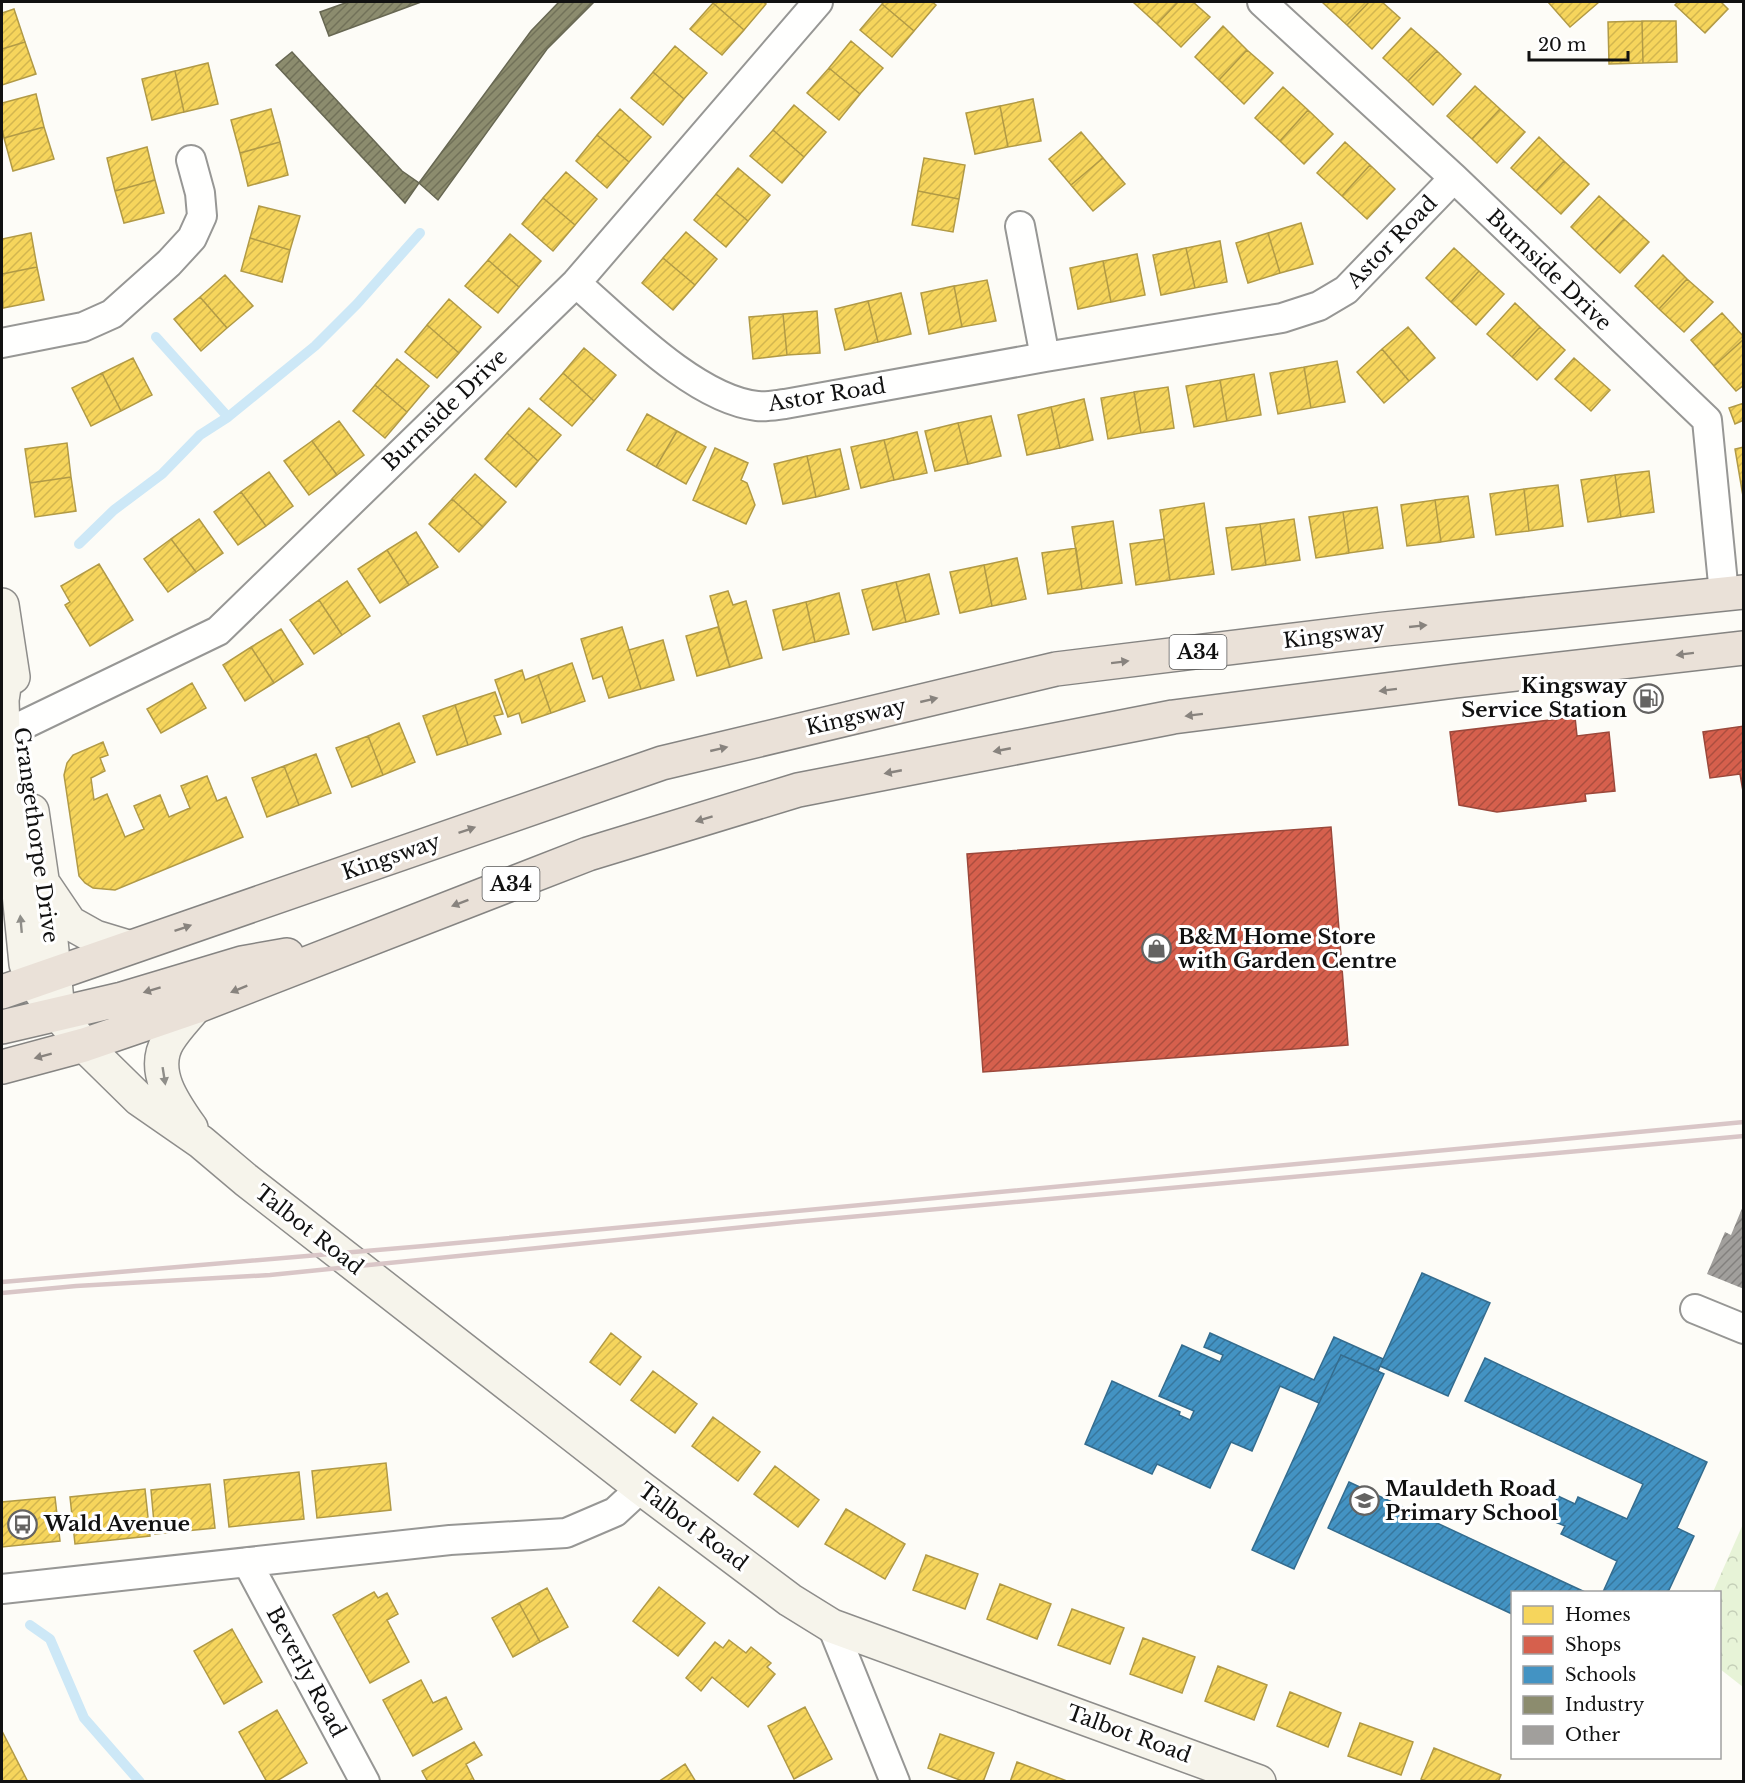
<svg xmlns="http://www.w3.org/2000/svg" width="1745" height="1783" font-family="'Libre Baskerville',serif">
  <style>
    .park { fill: url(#park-crowns) }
    .homes { fill: url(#homes-hatch); stroke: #b19a46; stroke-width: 1.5 }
    .shops { fill: url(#shops-hatch); stroke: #9b483b; stroke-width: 1.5 }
    .schools { fill: url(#schools-hatch); stroke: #346c8e; stroke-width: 1.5 }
    .industry { fill: url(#industry-hatch); stroke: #676752; stroke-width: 1.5 }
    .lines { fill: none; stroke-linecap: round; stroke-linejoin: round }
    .stream { stroke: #cde8f7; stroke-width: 10 }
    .building { fill: url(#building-hatch) }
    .street-casing { stroke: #979795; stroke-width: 32 }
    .secondary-casing { stroke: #8e8d8b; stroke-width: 36 }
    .highway-casing { stroke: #858482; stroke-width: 36 }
    .street { stroke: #fffffe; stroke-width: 28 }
    .secondary { stroke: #f6f4eb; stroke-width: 33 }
    .highway { stroke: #eae1d8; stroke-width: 33 }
    .rail { stroke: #d9c6c7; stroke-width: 4.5 }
    .oneway { fill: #88837e }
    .oneway2 { fill: #8f8e89 }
    .labels { text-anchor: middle; stroke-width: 6; stroke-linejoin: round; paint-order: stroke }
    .shield { fill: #fff; stroke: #585858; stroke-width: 1.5 }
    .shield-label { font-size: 20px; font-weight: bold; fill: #111 }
    .street-label { font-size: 21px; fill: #111; stroke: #fff }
    .poi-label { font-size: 21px; font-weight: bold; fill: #111; stroke: #fff; text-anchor: start }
  </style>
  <defs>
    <pattern id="park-crowns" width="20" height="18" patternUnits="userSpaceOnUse" patternTransform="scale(1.5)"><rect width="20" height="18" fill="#e7f3d7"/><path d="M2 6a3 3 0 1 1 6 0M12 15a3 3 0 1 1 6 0" fill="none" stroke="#c5cfb8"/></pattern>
    <pattern id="homes-hatch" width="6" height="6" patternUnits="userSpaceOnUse" patternTransform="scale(1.5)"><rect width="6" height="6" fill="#f6d55c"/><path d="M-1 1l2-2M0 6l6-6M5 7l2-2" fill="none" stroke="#d2b64f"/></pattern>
    <pattern id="shops-hatch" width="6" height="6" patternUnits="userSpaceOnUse" patternTransform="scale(1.5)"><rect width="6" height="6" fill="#d6604d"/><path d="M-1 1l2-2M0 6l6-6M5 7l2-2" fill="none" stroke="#ac4e3f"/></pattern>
    <pattern id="schools-hatch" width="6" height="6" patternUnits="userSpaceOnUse" patternTransform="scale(1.5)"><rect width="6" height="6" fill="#4393c3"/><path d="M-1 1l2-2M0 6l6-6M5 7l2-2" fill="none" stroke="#37779d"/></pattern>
    <pattern id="industry-hatch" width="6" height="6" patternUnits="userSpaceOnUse" patternTransform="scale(1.5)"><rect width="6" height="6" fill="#8c8c6e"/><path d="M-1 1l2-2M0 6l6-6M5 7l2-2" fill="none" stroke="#717159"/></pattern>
    <pattern id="building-hatch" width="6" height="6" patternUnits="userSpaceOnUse" patternTransform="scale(1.5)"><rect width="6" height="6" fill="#a19f9c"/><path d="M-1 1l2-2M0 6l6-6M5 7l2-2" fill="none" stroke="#82807e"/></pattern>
  </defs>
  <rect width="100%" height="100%" fill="#fdfcf7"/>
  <path class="park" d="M1743,1524v163l-23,-18v-77h-7z"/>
  <path class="homes" d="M714,2h49l3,2 -22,26 -31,-27z
    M884,2h48l4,3 -22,26 -32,-27z
    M1133,2h45l-21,22z
    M1178,2h15l17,15 -29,30 -24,-23z
    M1322,2h47l-22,23z
    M1369,2h13l18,16 -28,31 -25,-24z
    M1548,2h51l-29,25z
    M1678,2h43l7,7 -23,24 -30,-28z
    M713,3l31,27 -22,25 -32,-26z
    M882,4l32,27 -22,26 -32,-27z
    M14,9l11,33 -23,7v-36z
    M1642,21h34l1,41 -34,1z
    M1642,21l1,42 -34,1 -1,-42z
    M1223,26l24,24 -28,30 -24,-23z
    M1411,28l26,23 -29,30 -25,-23z
    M851,41l32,27 -23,26 -31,-26z
    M25,42l11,32 -34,11v-36z
    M675,46l32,27 -23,26 -31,-27z
    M1247,50l26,23 -29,31 -25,-24z
    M1437,51l24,23 -28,31 -25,-24z
    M208,63l10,41 -34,8 -9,-41z
    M829,68l31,26 -21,26 -32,-27z
    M175,71l9,41 -32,8 -10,-41z
    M653,72l31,27 -21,26 -32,-27z
    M1475,86l25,23 -28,30 -25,-23z
    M1283,87l25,23 -28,31 -25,-23z
    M36,94l8,33 -40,11 -2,-10v-25z
    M1033,99l8,42 -33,6 -8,-41z
    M794,105l32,27 -22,25 -31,-27z
    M1000,106l8,41 -33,7 -9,-41z
    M271,109l9,33 -40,11 -9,-33z
    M620,109l31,28 -22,25 -32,-27z
    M1500,109l25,23 -28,31 -25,-24z
    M1308,110l25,24 -29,30 -24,-23z
    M44,127l10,32 -41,12 -9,-33z
    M773,130l31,27 -22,26 -32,-27z
    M1081,132l22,26 -32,27 -22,-26z
    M597,135l32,27 -22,26 -31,-27z
    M1539,137l25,24 -28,30 -25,-23z
    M280,142l8,33 -40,11 -8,-33z
    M1345,142l25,23 -28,31 -25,-23z
    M147,147l8,33 -40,11 -8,-33z
    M924,158l41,7 -6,34 -41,-8z
    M1103,158l22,26 -32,27 -22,-26z
    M1564,161l25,23 -28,30 -25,-23z
    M1370,165l25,24 -28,30 -25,-23z
    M738,168l32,27 -22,26 -32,-27z
    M566,172l31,27 -22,26 -32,-27z
    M155,180l9,33 -40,10 -9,-32z
    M918,191l41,8 -6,33 -41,-7z
    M716,194l32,27 -22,26 -32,-27z
    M1599,196l25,23 -29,31 -24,-23z
    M543,198l32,27 -22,26 -31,-27z
    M259,206l41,10 -10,34 -40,-12z
    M1624,219l25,23 -29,31 -25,-23z
    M1301,223l12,41 -33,9 -12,-40z
    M686,232l31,27 -22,26 -32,-27z
    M31,233l6,34 -35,7v-35z
    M1268,233l12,40 -32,10 -12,-40z
    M510,234l31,27 -22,26 -31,-27z
    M250,238l40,12 -8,32 -41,-11z
    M1220,241l7,41 -32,6 -9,-40z
    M1186,248l9,40 -34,7 -8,-40z
    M1454,248l25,23 -28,31 -25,-24z
    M1137,254l8,41 -34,7 -8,-41z
    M1663,255l24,24 -28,30 -24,-23z
    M663,258l32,27 -22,25 -31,-27z
    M488,260l31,27 -21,26 -33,-27z
    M1103,261l8,41 -33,7 -8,-41z
    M37,267l7,33 -41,8 -1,-34z
    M1479,271l25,23 -28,31 -25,-23z
    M225,275l28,31 -26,22 -27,-31z
    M1687,279l26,23 -29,30 -25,-23z
    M987,280l9,41 -34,6 -8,-41z
    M954,286l8,41 -33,7 -8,-41z
    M901,293l10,41 -33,8 -10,-41z
    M200,297l27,31 -26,23 -27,-32z
    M449,299l32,28 -22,26 -32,-28z
    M868,301l10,41 -33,8 -10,-41z
    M1515,303l25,24 -28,30 -25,-23z
    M817,311l3,42 -33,2 -4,-41z
    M1722,313l22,24v2l-30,27 -23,-26z
    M783,314l4,41 -34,4 -4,-42z
    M427,325l32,28 -22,25 -32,-26z
    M1408,327l27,31 -26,23 -27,-32z
    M1540,327l25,23 -28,30 -25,-23z
    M1744,339v46l-8,6 -22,-25z
    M584,348l32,27 -22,26 -31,-28z
    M1382,349l27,32 -25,22 -27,-31z
    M133,358l19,37 -31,16 -19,-38z
    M1574,358l36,32 -19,21 -36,-32z
    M397,359l32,27 -22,26 -32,-27z
    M1337,361l8,41 -34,6 -7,-41z
    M1304,367l7,41 -33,6 -8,-41z
    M102,373l19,38 -30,15 -19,-38z
    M563,373l31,28 -22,25 -32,-27z
    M1254,374l7,41 -34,6 -7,-41z
    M1220,380l7,41 -33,6 -8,-41z
    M375,385l32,27 -22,26 -32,-27z
    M1168,387l6,41 -33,5 -7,-41z
    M1134,392l7,41 -33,6 -7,-41z
    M1084,399l9,41 -33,8 -9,-41z
    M1744,403v17l-9,4 -6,-16z
    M1051,407l9,41 -33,7 -9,-40z
    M529,408l32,27 -23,26 -31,-28z
    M647,414l30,17 -21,36 -29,-17z
    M991,416l10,40 -33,8 -10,-41z
    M339,421l25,34 -27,20 -25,-34z
    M958,423l10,41 -33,7 -10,-40z
    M677,431l29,16 -20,37 -30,-17z
    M917,432l10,41 -33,7 -10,-40z
    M507,433l31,28 -22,26 -31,-28z
    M884,440l10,40 -33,8 -10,-41z
    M312,441l25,34 -28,20 -25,-34z
    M67,443l4,34 -41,6 -5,-34z
    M1744,447v55l-9,-53z
    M715,448l33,15 -7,17 6,3 8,22 -9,19 -53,-24z
    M840,449l9,40 -33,8 -9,-41z
    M807,456l9,41 -33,7 -9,-40z
    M1649,471l5,41 -33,5 -6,-42z
    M269,472l24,34 -27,20 -25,-34z
    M475,474l31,28 -23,25 -31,-28z
    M1615,475l6,42 -33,5 -7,-42z
    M71,477l5,34 -41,6 -5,-34z
    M1558,485l5,41 -34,5 -5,-42z
    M1524,489l5,42 -33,4 -6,-41z
    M241,492l25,34 -28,19 -24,-33z
    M1468,496l6,41 -33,5 -6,-42z
    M452,499l31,28 -24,25 -30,-28z
    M1435,500l6,42 -34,4 -6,-41z
    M1204,503l10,71 -44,6 -10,-70z
    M1377,507l6,41 -34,5 -6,-41z
    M1343,512l6,41 -33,5 -7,-41z
    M199,519l24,34 -27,19 -25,-33z
    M1294,519l6,41 -34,5 -6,-41z
    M1113,521l9,62 -40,6 -10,-62z
    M1260,524l6,41 -34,5 -6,-42z
    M416,532l22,35 -29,18 -22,-35z
    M171,539l25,33 -28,20 -24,-33z
    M1164,539l6,41 -34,5 -6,-41z
    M1076,548l6,41 -34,5 -6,-41z
    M387,550l22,35 -29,18 -22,-34z
    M1017,558l9,41 -34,7 -8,-41z
    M99,564l34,56 -43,26 -25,-41 5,-3 -9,-16z
    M984,565l8,41 -32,7 -10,-41z
    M929,574l10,40 -33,8 -10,-40z
    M347,581l23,35 -28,19 -23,-35z
    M896,582l10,40 -33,8 -11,-40z
    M728,591l5,14 13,-4 16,57 -32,9 -20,-71z
    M839,593l10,41 -34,8 -9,-40z
    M319,600l23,35 -28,19 -24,-34z
    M806,602l9,40 -32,8 -10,-40z
    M622,627l19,62 -32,9 -7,-22 -9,3 -12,-40z
    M718,627l12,40 -33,9 -11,-40z
    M281,629l22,35 -29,19 -23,-36z
    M663,640l11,40 -33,9 -12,-39z
    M251,647l23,36 -29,18 -22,-36z
    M572,663l13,38 -34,12 -13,-38z
    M522,670l3,10 13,-5 13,38 -29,10 -3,-10 -11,4 -13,-37z
    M192,683l14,25 -45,25 -14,-24z
    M495,692l8,22 -9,2 7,18 -33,11 -13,-40z
    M455,705l13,40 -31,10 -14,-39z
    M399,723l16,39 -32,13 -15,-39z
    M368,736l15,39 -31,12 -16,-39z
    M103,742l5,13 -8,3 5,13 -14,7 3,22 13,-6 18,43 19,-8 -10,-23 26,-11 9,22 21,-9 -9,-22 26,-10 10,25 9,-4 17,40 -128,53 -22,-2 -8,-5 -6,-7 -15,-101 3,-12 6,-8z
    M316,754l15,39 -32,12 -15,-39z
    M284,766l15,39 -32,12 -15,-39z
    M611,1333l30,24 -21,28 -30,-23z
    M653,1371l44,33 -22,29 -44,-33z
    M713,1417l47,35 -22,29 -46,-35z
    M386,1463l5,47 -74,8 -5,-47z
    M775,1466l44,34 -21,27 -44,-33z
    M299,1472l5,47 -75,8 -5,-47z
    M210,1484l5,44 -60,6 -4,-44z
    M145,1489l5,47 -75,8 -5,-47z
    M55,1497l5,44 -58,6v-45z
    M846,1509l59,35 -20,35 -60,-35z
    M926,1555l52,19 -13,35 -52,-19z
    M1000,1584l51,20 -14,35 -50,-20z
    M659,1587l46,36 -27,33 -45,-35z
    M547,1588l21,39 -28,15 -21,-39z
    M374,1592l4,6 9,-5 11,21 -11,6 22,42 -39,21 -37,-68z
    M519,1603l21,39 -27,15 -21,-39z
    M1072,1609l52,19 -14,36 -52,-19z
    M232,1629l30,53 -38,22 -30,-53z
    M1143,1638l52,19 -13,36 -52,-19z
    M729,1640l17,13 5,-6 20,16 -4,4 8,7 -27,33 -36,-30 -11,14 -15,-13 29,-36 8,6z
    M1218,1666l49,19 -13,35 -49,-19z
    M421,1680l12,23 13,-6 16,32 -49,27 -30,-56z
    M1290,1692l51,21 -13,34 -51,-21z
    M805,1707l27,52 -38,20 -26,-53z
    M277,1710l30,53 -32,19h-8l-28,-50z
    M1360,1723l53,19 -12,33 -53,-19z
    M2,1731l26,51h-26z
    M940,1734l54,19 -11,29h-18l-37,-14z
    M474,1742l8,13 -16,9 9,18h-47l-6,-11z
    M1434,1748l67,27 -3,7h-70l-7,-3z
    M1017,1762l50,19 -1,1h-56z
    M685,1764l11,18h-38z"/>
  <path class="shops" d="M1575,717l2,19 32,-4 6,59 -30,3 1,7 -89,11 -38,-7 -9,-73z
    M1744,726v71l-4,-23 -30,4 -7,-46z
    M1331,827l17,218 -365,27 -16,-218z"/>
  <path class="schools" d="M1422,1273l68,30 -42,93 -68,-30z
    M1210,1333l104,47 20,-43 49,22 -5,12 -37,-16 -22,48 -39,-17 -28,65 -21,-9 -21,46 -53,-24 -5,10 -67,-30 27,-63 68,31 -1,3 11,5 4,-9 -35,-15 23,-51 38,17 3,-7 -19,-8z
    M1341,1355l43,19 -90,195 -42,-19z
    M1485,1358l222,104 -30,66 17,8 -26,56h-65l14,-31 -56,-27 4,-8 -17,-7 10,-23 17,8 3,-7 49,22 16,-35 -178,-83z
    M1349,1482l236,110h-73v22l-184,-86z"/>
  <path class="industry" d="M348,2h73l-92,34 -9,-24z
    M559,2h35l-47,47 -109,151 -19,-17 112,-152z
    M292,52l110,119 17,12 -14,20 -129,-138z"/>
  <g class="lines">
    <path class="stream" d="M156,337l72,80
      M79,544l35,-34 48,-36 38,-39 28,-18 87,-71 42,-42 63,-71
      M30,1625l20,14 34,79 56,64"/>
  </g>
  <path class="building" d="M1743,1206h1v83l-37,-15 18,-42 6,3z"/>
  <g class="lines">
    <defs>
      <path id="street" d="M1262,2l192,176 253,242 17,174
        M1020,226l25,131
        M576,283c46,40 119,116 181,123 9,1 19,-1 28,-2l260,-47 237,-39 37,-12 27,-16 108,-112
        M2,343l81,-16 29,-13 57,-51 23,-25 10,-22 -2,-23 -9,-33
        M3,731l18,-5 197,-95 358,-348 242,-281
        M1695,1309l49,20
        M247,1562l118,220
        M2,1589l448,-49 116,-7 49,-21 26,-24
        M832,1626l63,156"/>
      <path id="secondary" d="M2,605l11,72
        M9,655l-7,45 1,31 23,233 7,16 12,18 39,47 55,54 62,43 45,38 395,308 149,112 42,26 427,156
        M32,811l19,130 6,60
        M45,886l25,37 25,14 33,10
        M191,1128c-17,-24 -41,-57 -23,-87 7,-12 18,-23 27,-34"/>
      <path id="highway" d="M2,992l660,-229 394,-94 329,-40 359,-37
        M2,1027l120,-28 120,-36 45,-8
        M2,1067l82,-22 111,-38 393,-153 210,-64 375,-73 283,-36 288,-33"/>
    </defs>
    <use href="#street" class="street-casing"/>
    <use href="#secondary" class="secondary-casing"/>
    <use href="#highway" class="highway-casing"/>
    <use href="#street" class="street"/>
    <use href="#secondary" class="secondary"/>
    <use href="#highway" class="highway"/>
    <path class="rail" d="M2,1282l422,-36 1320,-124
      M2,1293l74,-7 194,-11 524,-53 950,-86"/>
  </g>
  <defs><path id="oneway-solid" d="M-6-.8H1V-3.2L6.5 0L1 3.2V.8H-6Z" transform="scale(1.5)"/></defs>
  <g class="oneway">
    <use href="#oneway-solid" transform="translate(1418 626) rotate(-6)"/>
    <use href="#oneway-solid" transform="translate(1685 654) rotate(173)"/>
    <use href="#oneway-solid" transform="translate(1120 662) rotate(-7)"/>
    <use href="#oneway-solid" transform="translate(1388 690) rotate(173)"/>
    <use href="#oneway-solid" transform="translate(929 700) rotate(-13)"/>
    <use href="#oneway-solid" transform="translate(1194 715) rotate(173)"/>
    <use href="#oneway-solid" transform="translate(719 749) rotate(-13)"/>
    <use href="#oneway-solid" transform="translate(1002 750) rotate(169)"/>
    <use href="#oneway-solid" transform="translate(893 772) rotate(169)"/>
    <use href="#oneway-solid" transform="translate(704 819) rotate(163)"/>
    <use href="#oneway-solid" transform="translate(467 830) rotate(-19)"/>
    <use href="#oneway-solid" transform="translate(460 903) rotate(159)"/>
    <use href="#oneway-solid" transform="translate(183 928) rotate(-19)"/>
    <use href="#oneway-solid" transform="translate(239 989) rotate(158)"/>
    <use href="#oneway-solid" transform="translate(152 990) rotate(163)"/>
    <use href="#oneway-solid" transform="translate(43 1056) rotate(165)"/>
  </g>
  <g class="oneway2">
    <use href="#oneway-solid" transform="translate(21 924) rotate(-95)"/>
    <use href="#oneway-solid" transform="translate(164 1076) rotate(81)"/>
  </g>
  <defs>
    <symbol id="fuel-ring" viewBox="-11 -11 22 22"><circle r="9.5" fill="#fff" stroke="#646362" stroke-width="1.5"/><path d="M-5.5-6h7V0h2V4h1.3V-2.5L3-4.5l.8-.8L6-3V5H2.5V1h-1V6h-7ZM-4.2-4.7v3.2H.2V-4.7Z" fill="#646362"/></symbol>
    <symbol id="shop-ring" viewBox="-11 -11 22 22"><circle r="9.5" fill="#fff" stroke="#646362" stroke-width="1.5"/><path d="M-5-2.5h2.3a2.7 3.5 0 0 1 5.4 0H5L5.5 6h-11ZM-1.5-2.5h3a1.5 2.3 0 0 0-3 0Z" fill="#646362"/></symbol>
    <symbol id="school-ring" viewBox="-11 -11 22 22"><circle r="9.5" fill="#fff" stroke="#646362" stroke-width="1.5"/><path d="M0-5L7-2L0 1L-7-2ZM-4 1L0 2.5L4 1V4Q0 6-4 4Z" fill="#646362"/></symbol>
    <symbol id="bus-ring" viewBox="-11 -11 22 22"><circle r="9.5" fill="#fff" stroke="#646362" stroke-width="1.5"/><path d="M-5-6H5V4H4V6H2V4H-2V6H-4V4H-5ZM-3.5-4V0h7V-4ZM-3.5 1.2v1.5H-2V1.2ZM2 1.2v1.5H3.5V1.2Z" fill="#646362"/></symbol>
  </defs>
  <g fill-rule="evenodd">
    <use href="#fuel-ring" x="1632" y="682" width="33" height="33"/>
    <use href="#shop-ring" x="1140" y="932" width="33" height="33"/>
    <use href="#school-ring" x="1348" y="1484" width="33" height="33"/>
    <use href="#bus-ring" x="6" y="1508" width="33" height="33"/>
  </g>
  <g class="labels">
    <g class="shield">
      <rect x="1169.5" y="635" width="57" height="34" rx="4.5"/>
      <rect x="482.5" y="867" width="57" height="34" rx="4.5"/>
    </g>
    <g class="shield-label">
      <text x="1198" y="659">A34</text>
      <text x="511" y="891">A34</text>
    </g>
    <g class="street-label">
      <text transform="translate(1392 242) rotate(-46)" y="7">Astor Road</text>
      <text transform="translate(1549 270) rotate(44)" y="7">Burnside Drive</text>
      <text transform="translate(827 395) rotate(-9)" y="7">Astor Road</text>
      <text transform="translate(445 410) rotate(-44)" y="7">Burnside Drive</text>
      <text transform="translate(1334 635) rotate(-7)" y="7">Kingsway</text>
      <text transform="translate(856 717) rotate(-13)" y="7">Kingsway</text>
      <text transform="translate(36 835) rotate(82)" y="7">Grangethorpe Drive</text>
      <text transform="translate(391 857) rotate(-19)" y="7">Kingsway</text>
      <text transform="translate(309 1230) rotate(38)" y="7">Talbot Road</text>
      <text transform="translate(693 1527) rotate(37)" y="7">Talbot Road</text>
      <text transform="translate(306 1672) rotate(62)" y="7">Beverly Road</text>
      <text transform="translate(1129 1734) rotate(20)" y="7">Talbot Road</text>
    </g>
    <g class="poi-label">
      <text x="1627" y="693" text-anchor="end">Kingsway<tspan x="1627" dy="24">Service Station</tspan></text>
      <text x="1178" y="944">B&amp;M Home Store<tspan x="1178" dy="24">with Garden Centre</tspan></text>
      <text x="1385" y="1496">Mauldeth Road<tspan x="1385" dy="24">Primary School</tspan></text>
      <text x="44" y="1531">Wald Avenue</text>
    </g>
  </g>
  <rect width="1745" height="1783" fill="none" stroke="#111111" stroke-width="6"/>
  <rect x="1511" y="1591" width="210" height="168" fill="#ffffff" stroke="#a0a0a0" stroke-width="1.5"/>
  <rect x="1523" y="1606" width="30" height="18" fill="#f6d55c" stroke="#a0a0a0" stroke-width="1.5"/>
  <text x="1565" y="1621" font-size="18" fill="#111111">Homes</text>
  <rect x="1523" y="1636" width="30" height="18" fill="#d6604d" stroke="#a0a0a0" stroke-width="1.5"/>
  <text x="1565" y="1651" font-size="18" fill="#111111">Shops</text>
  <rect x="1523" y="1666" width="30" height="18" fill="#4393c3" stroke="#a0a0a0" stroke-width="1.5"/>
  <text x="1565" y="1681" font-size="18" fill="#111111">Schools</text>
  <rect x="1523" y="1696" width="30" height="18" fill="#8c8c6e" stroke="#a0a0a0" stroke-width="1.5"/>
  <text x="1565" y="1711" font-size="18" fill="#111111">Industry</text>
  <rect x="1523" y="1726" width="30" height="18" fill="#a19f9c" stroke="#a0a0a0" stroke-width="1.5"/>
  <text x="1565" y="1741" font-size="18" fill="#111111">Other</text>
  <path d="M1529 51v9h99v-9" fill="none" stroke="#111111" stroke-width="3"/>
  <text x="1538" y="51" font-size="18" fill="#111111" stroke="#ffffff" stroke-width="4.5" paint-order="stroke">20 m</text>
</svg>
